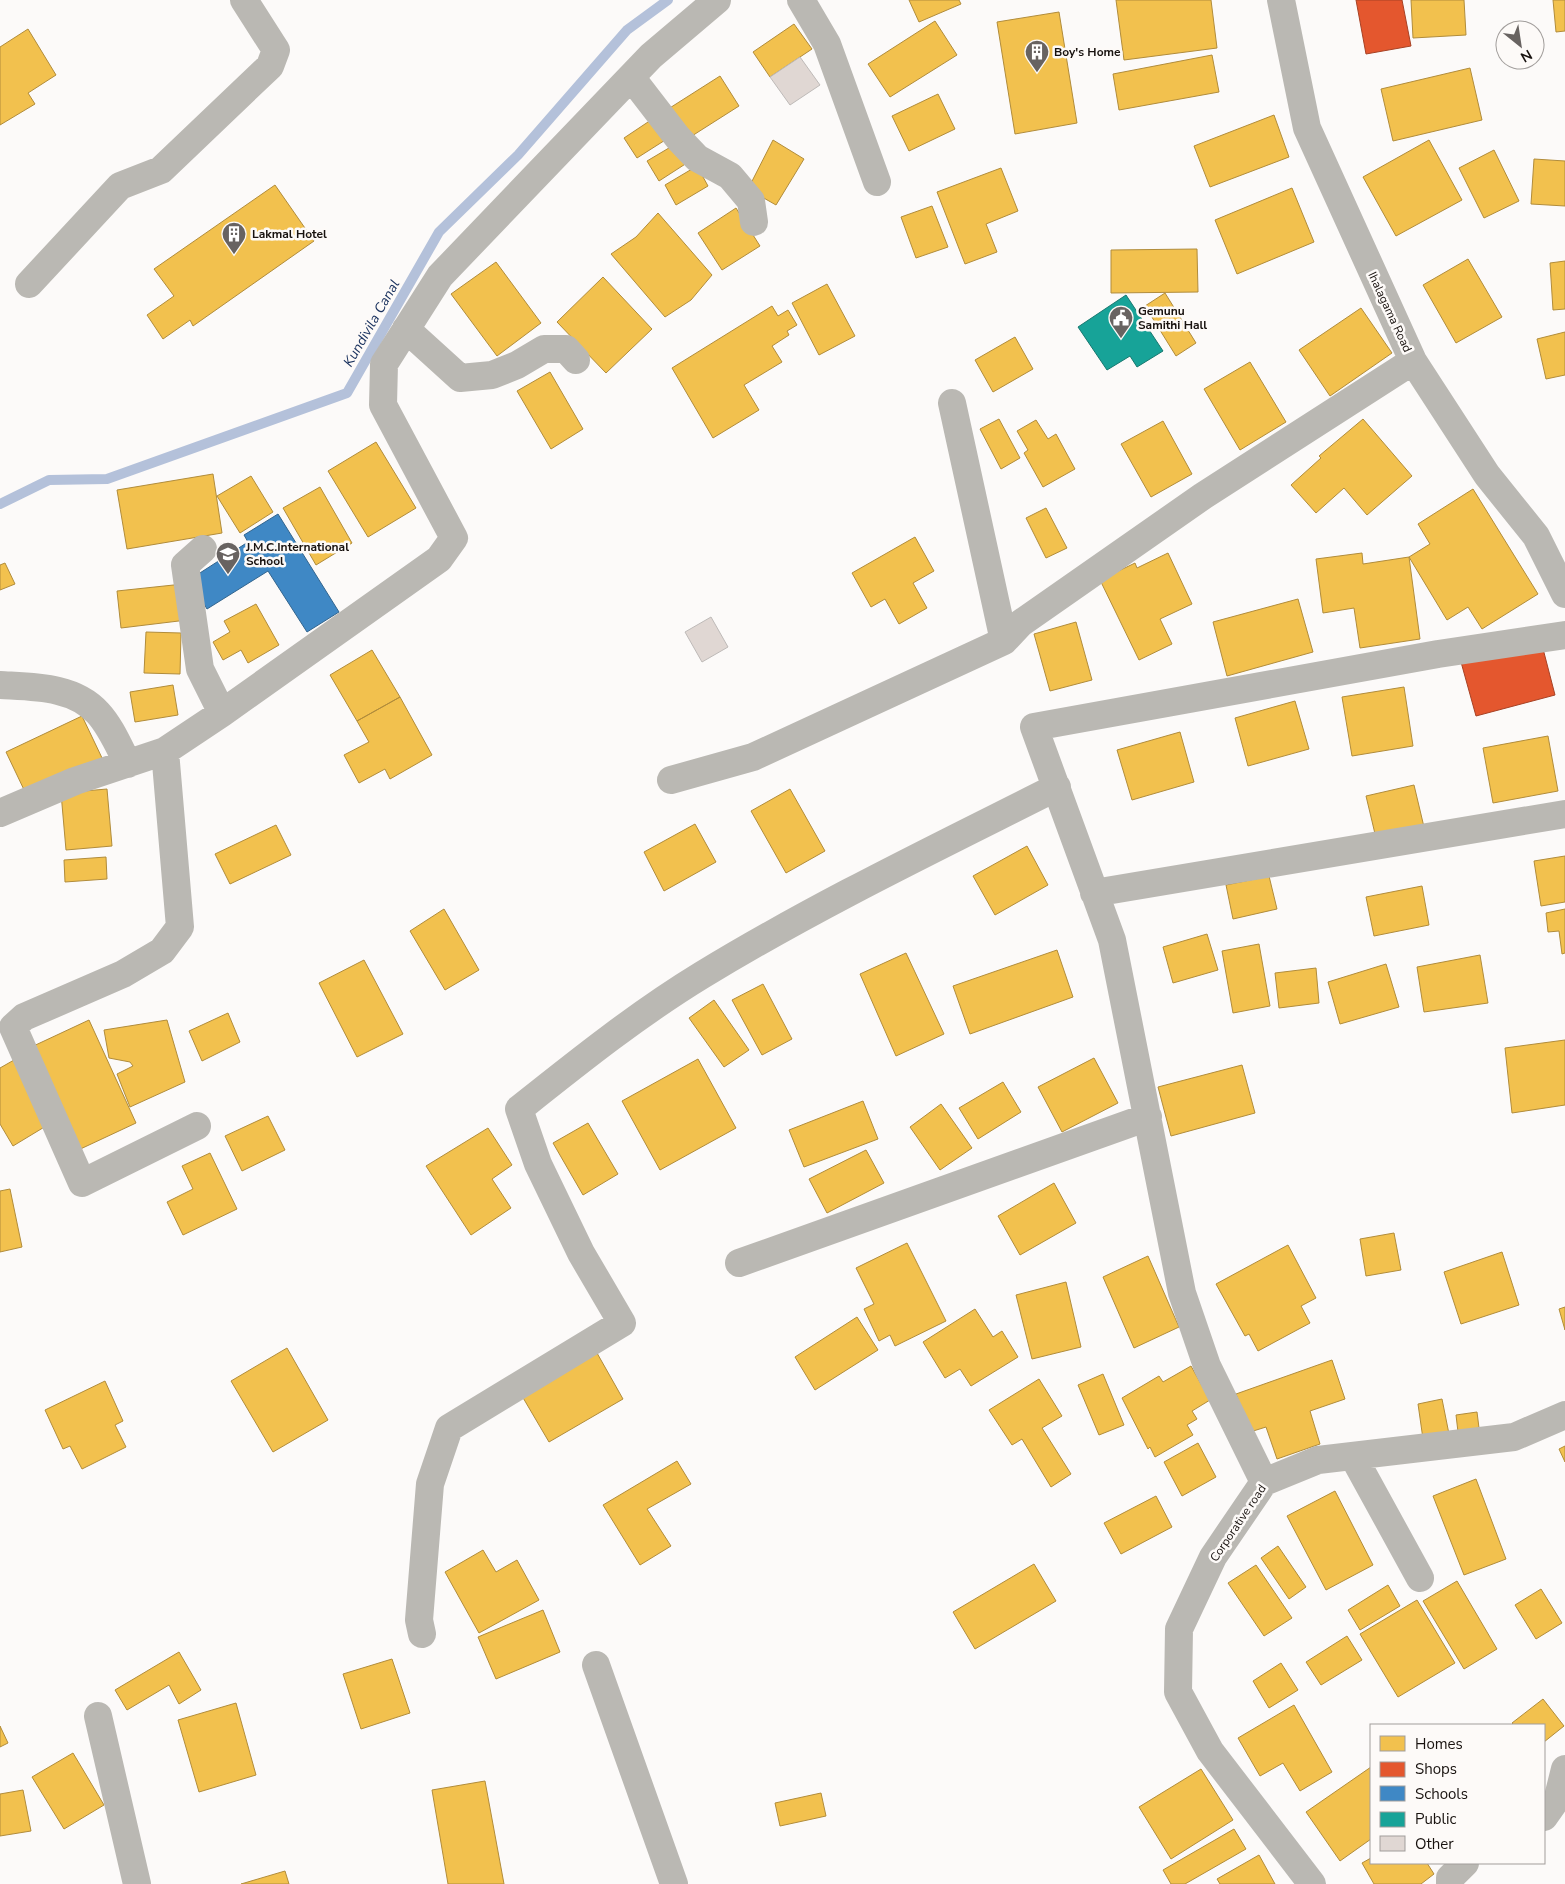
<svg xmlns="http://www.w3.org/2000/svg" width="1565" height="1884" font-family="'Nunito Sans',sans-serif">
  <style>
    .homes { fill: #f2c14e; stroke: #b18c3b }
    .shops { fill: #e4572e; stroke: #a74225 }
    .schools { fill: #3f88c5; stroke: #33658e }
    .public { fill: #17a398; stroke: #17786f }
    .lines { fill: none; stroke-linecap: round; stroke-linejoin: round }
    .stream { stroke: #b4c1da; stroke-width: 10 }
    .building { fill: #e0d7d3; stroke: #bebab8 }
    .minor { stroke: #bab8b3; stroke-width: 28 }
    .labels { text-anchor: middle; stroke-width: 5; stroke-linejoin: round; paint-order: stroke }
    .poi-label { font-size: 12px; font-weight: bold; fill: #18120f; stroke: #fdfaf8; text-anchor: start }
    .street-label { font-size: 12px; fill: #18120f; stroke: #fdfaf8 }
    .water-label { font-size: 14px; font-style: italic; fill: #18305d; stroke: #fdfaf8 }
  </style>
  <rect width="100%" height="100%" fill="#fcfaf9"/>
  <path class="homes" d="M909,0h50l2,4 -42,18z
    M1116,0h95l6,48 -93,12z
    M1411,0h53l2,35 -53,3z
    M1553,0h12v31l-9,1z
    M1059,12l18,111 -62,11 -18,-112z
    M935,21l22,34 -67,42 -22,-33z
    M794,24l18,25 -42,28 -17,-25z
    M28,29l28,46 -28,18 7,11 -35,21v-78z
    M1212,55l7,37 -100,18 -6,-36z
    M1470,68l12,52 -89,21 -12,-52z
    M720,76l19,30 -55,35 -19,-30z
    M938,94l17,35 -46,22 -17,-35z
    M1274,115l15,42 -79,30 -16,-41z
    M657,116l13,21 -33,21 -13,-20z
    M773,140l31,19 -28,46 -28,-16z
    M1429,140l33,60 -66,36 -33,-59z
    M679,142l11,19 -31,20 -12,-20z
    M1494,150l25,51 -35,17 -25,-50z
    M1534,159l31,2v45l-34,-2z
    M697,166l11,20 -32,19 -11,-20z
    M1001,168l17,43 -32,13 11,28 -32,12 -28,-72z
    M275,185l39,56 -121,85 -3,-6 -27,19 -16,-24 27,-19 -20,-27z
    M1292,188l22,54 -77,32 -22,-54z
    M932,206l16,41 -32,11 -15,-41z
    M736,208l24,38 -38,24 -24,-37z
    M658,213l54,62 -21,25 -26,17 -54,-63 25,-17z
    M1197,249l1,43 -87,1v-43z
    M1468,259l34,58 -46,26 -33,-58z
    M1565,261v48l-12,1 -3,-47z
    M496,262l45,61 -44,33 -46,-62z
    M603,277l49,52 -46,44 -49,-51z
    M827,284l28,52 -36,19 -27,-52z
    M1165,293l31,50 -20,13 -31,-50z
    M772,306l6,10 10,-6 9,15 -10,6 2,4 -17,11 10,16 -38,23 15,25 -46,28 -41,-70z
    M1361,308l31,45 -62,43 -31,-46z
    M1565,332v43l-19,4 -9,-40z
    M1015,337l18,32 -40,23 -18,-32z
    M1250,362l36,60 -46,28 -36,-61z
    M550,372l33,57 -32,20 -34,-58z
    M999,419l21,39 -19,11 -21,-40z
    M1363,419l49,57 -45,39 -23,-27 -28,25 -25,-28 30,-27 -2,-2z
    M1036,420l12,19 8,-5 19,35 -32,18 -19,-34 4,-3 -11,-19z
    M1163,421l29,53 -41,23 -30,-53z
    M376,442l40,66 -48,29 -40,-66z
    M213,474l9,59 -95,16 -10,-59z
    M251,476l22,36 -33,21 -23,-37z
    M320,487l32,56 -36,22 -33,-57z
    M1473,489l65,105 -56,35 -14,-22 -21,13 -38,-63 21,-13 -12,-20z
    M1046,508l21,40 -21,10 -20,-40z
    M915,537l19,34 -21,12 14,25 -28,16 -14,-25 -14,8 -19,-34z
    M1168,553l24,51 -32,15 12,25 -33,16 -39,-80 35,-17 2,5z
    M1362,553l1,11 46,-7 11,82 -60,9 -6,-40 -31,5 -7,-54z
    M5,563l10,21 -15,6v-25z
    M183,584l4,36 -66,8 -4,-37z
    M1298,599l15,53 -86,24 -14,-54z
    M256,604l23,41 -31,18 -7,-13 -18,10 -10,-18 17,-10 -6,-11z
    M1076,622l16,58 -42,11 -16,-57z
    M146,632l35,1 -1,41 -36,-1z
    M372,650l28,47 -43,24 -27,-46z
    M173,685l5,30 -43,7 -5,-30z
    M1404,687l9,59 -61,10 -10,-59z
    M400,697l32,58 -42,24 -5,-10 -26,14 -15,-28 25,-13 -12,-21z
    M1295,701l14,48 -61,17 -13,-48z
    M82,716l21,44 -76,36 -21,-44z
    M1180,732l14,50 -62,18 -15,-50z
    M1548,736l10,55 -65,12 -10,-55z
    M1414,785l10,42 -48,11 -10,-42z
    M107,789l5,57 -46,4 -5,-57z
    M790,789l35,62 -39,22 -35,-62z
    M695,824l21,38 -52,29 -20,-39z
    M276,825l15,30 -61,29 -15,-30z
    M1027,846l21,39 -53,30 -22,-39z
    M1565,856v46l-24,4 -7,-45z
    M106,857l1,22 -42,3 -1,-22z
    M1269,876l8,33 -44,10 -7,-34z
    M1422,886l7,39 -55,11 -8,-39z
    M444,909l35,61 -34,20 -35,-59z
    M1565,909v44l-3,1 -3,-23 -11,1 -2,-19z
    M1207,934l11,36 -45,13 -10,-36z
    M1259,944l11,62 -37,7 -11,-62z
    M1057,950l16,47 -103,37 -17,-48z
    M906,953l38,81 -48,22 -36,-82z
    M1480,955l8,48 -64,9 -7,-45z
    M364,960l39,74 -46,23 -38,-74z
    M1386,964l13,43 -59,17 -12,-42z
    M1316,968l3,35 -40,5 -4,-35z
    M763,984l29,55 -30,16 -30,-55z
    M714,1000l35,50 -25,17 -35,-49z
    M228,1013l12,29 -38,19 -13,-30z
    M89,1020l47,103 -62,29 -47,-103z
    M167,1020l18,62 -55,25 -13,-33 16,-8 -3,-4 -21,-4 -5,-28z
    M1565,1040v65l-53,8 -7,-65z
    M1094,1058l24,45 -56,29 -24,-45z
    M698,1059l38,69 -76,42 -38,-69z
    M14,1060l37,63 -38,23 -13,-22v-56z
    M1242,1065l13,48 -84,23 -13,-49z
    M1003,1082l18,30 -43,27 -19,-31z
    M863,1101l15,38 -74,28 -15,-37z
    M941,1104l31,44 -32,22 -30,-43z
    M268,1116l17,34 -43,21 -17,-35z
    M588,1123l30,51 -35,21 -30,-52z
    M488,1128l24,37 -20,14 19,29 -40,27 -45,-69z
    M866,1150l18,33 -57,30 -18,-34z
    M210,1153l27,56 -54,26 -16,-33 26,-13 -11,-23z
    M1054,1183l22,40 -56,32 -22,-39z
    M10,1189l12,58 -22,5v-61z
    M1394,1233l7,37 -35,6 -6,-37z
    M907,1243l39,78 -51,25 -5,-11 -11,6 -15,-32 10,-5 -18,-36z
    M1288,1245l28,53 -15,8 9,17 -52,28 -9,-17 -4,2 -29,-52z
    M1502,1252l17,53 -58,19 -17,-52z
    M1148,1256l31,71 -45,21 -31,-71z
    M1066,1282l15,65 -49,12 -16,-64z
    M1565,1307v23l-6,-21z
    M975,1309l18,28 9,-6 16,26 -47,29 -11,-17 -15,9 -22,-36z
    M857,1317l21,33 -63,40 -20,-33z
    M287,1348l41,72 -55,32 -42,-71z
    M597,1353l26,46 -74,43 -27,-46z
    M1332,1360l13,39 -35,12 10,33 -43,15 -11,-32 -16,5 -14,-38z
    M1191,1366l19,34 -18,11 5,8 -10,6 6,10 -38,22 -5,-10 -2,2 -26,-51 37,-22 4,6z
    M1103,1374l21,51 -25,10 -21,-50z
    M1039,1379l23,37 -20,12 29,46 -20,13 -29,-48 -10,6 -23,-35z
    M105,1381l18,40 -8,4 11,22 -44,22 -12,-23 -7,3 -18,-39z
    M1442,1399l7,35 -26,5 -5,-35z
    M1477,1412l2,16 -21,4 -2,-17z
    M1198,1443l18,34 -34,19 -18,-34z
    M1565,1446v16l-6,-13z
    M677,1461l14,23 -44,25 24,37 -31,19 -37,-60z
    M1476,1479l30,80 -42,16 -31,-79z
    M1335,1491l38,74 -47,25 -39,-74z
    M1156,1496l16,31 -51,27 -17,-31z
    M1278,1546l28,41 -17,12 -28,-41z
    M483,1550l13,22 21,-12 22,40 -60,33 -34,-61z
    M1034,1564l22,37 -81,48 -22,-37z
    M1256,1565l36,53 -28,18 -36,-53z
    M1457,1581l40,68 -33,20 -41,-68z
    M1388,1585l12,21 -40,24 -12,-20z
    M1541,1589l21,34 -26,16 -21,-34z
    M1417,1600l38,63 -57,34 -38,-63z
    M543,1610l17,42 -64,27 -18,-42z
    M1347,1636l15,24 -41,25 -15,-23z
    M179,1652l22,38 -22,14 -10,-19 -42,25 -12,-20z
    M392,1659l18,54 -49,16 -18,-55z
    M1281,1663l17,27 -29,18 -16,-27z
    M1543,1699l21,27 -20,16v-17h-30l-2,-2z
    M236,1703l20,72 -57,17 -21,-72z
    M1294,1705l38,67 -32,19 -17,-28 -23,13 -22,-38z
    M0,1726l8,17 -8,4z
    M73,1753l31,52 -40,24 -32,-52z
    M1371,1767v72l-31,22 -34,-49z
    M1201,1769l32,51 -62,39 -32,-52z
    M485,1781l19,103h-56l-16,-94z
    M23,1790l8,41 -31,5v-42z
    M821,1793l5,23 -46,10 -5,-23z
    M1234,1829l12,20 -61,35h-14l-8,-14z
    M1259,1855l16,29h-55l-3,-5z
    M1371,1858v5h56l7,11 -13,10h-47l-12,-21z
    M285,1871l4,13h-48z"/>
  <path class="shops" d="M1356,0h46l9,46 -45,8z
    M1541,641l14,54 -79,21 -15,-54z"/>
  <path class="schools" d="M278,514l61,98 -32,20 -39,-61 -61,38 -18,-29 59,-38 -4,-7z"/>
  <path class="public" d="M1126,295l37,56 -26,16 -7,-11 -23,14 -29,-43z"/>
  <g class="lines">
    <path class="stream" d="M0,504l49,-24 58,-1 240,-86 92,-161 79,-77 109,-125 41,-30"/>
  </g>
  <path class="building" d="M800,57l20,28 -30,20 -20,-28z
    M711,617l17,30 -26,15 -17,-30z"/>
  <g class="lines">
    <path class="minor" d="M801,0l26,44 50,138
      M1281,0l26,128 106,233 74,114 49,61 29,58
      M631,77l47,61 19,20 33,18 21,25 3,21
      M29,284l91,-98 41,-16 109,-104 6,-16 -32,-50
      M406,329l54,49 32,-3 25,-10 27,-16h22l10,11
      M952,403l52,238
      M203,549l-18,16 15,104 22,44
      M0,685c33,2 74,1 98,28 13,14 21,34 30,51
      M165,751l15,176 -18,24 -39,23 -99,43 -11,10 69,156 115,-57
      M671,780l82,-23 251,-116 17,-18 182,-127 210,-135
      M0,813l75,-32 90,-30 57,-38 217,-154 15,-21 -71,-133 1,-41 56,-88 211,-220 66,-56
      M1094,893l471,-79
      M739,1263l409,-146
      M1353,1456l67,122
      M1264,1482l-57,-116 -25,-73 -70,-353 -78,-213 404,-73 127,-19
      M422,1634l-3,-14 11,-136 19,-56 173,-105 -41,-70 -43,-89 -19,-55c59,-47 119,-95 183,-134 115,-70 236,-128 355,-188
      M596,1665l78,219
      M98,1716l39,168
      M1544,1817l14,-20 7,-28
      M1312,1884l-102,-133 -32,-59 1,-63 34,-72 51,-75 54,-22 196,-23 51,-22
      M1450,1884v-6l15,-15"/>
  </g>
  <defs>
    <symbol id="building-pin" viewBox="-11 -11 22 30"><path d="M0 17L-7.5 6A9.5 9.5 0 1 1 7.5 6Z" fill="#686361" stroke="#fdfaf8"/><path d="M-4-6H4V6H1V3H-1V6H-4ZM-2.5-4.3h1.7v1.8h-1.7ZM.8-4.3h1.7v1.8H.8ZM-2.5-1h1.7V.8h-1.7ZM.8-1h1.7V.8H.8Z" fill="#fff"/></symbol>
    <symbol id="civic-pin" viewBox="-11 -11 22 30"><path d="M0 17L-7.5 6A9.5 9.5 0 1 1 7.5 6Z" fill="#686361" stroke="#fdfaf8"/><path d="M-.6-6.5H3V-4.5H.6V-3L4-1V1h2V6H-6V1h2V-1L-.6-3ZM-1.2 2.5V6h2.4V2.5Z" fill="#fff"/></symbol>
    <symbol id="school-pin" viewBox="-11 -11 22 30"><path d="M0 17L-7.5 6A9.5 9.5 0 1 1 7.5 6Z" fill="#686361" stroke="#fdfaf8"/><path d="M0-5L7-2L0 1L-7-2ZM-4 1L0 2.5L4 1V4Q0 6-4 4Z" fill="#fff"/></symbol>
  </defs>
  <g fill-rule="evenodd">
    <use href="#building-pin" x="1023" y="38" width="28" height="38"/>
    <use href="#building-pin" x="220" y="220" width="28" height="38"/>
    <use href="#civic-pin" x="1107" y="304" width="28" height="38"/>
    <use href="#school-pin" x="214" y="540" width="28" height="38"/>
  </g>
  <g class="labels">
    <g class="poi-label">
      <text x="1054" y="56">Boy's Home</text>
      <text x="252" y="238">Lakmal Hotel</text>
      <text x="1138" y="315">Gemunu<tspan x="1138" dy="14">Samithi Hall</tspan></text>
      <text x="246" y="551">J.M.C.International<tspan x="246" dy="14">School</tspan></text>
    </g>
    <g class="street-label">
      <text transform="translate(1390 312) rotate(65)" y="4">Ihalagama Road</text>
      <text transform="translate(1238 1523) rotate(-56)" y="4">Corporative road</text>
    </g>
    <g class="water-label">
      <text transform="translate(371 323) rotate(-60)" y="5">Kundivila Canal</text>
    </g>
  </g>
  <rect x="1370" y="1724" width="175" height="140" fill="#fdfaf8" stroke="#a19d9b"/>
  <rect x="1380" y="1736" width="25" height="15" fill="#f2c14e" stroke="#a19d9b"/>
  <text x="1415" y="1749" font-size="15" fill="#18120f">Homes</text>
  <rect x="1380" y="1762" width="25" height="15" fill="#e4572e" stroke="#a19d9b"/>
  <text x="1415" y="1774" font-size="15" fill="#18120f">Shops</text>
  <rect x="1380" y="1786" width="25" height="15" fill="#3f88c5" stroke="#a19d9b"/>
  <text x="1415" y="1799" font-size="15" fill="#18120f">Schools</text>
  <rect x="1380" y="1812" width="25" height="15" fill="#17a398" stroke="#a19d9b"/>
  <text x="1415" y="1824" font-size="15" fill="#18120f">Public</text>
  <rect x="1380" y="1836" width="25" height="15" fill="#e0d7d3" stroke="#a19d9b"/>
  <text x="1415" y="1849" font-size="15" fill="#18120f">Other</text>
  <g transform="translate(1520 45) rotate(150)"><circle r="24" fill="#fdfaf8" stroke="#a19d9b"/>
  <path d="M0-4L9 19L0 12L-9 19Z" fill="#686361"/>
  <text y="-8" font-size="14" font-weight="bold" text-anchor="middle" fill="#18120f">N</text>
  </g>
</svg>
